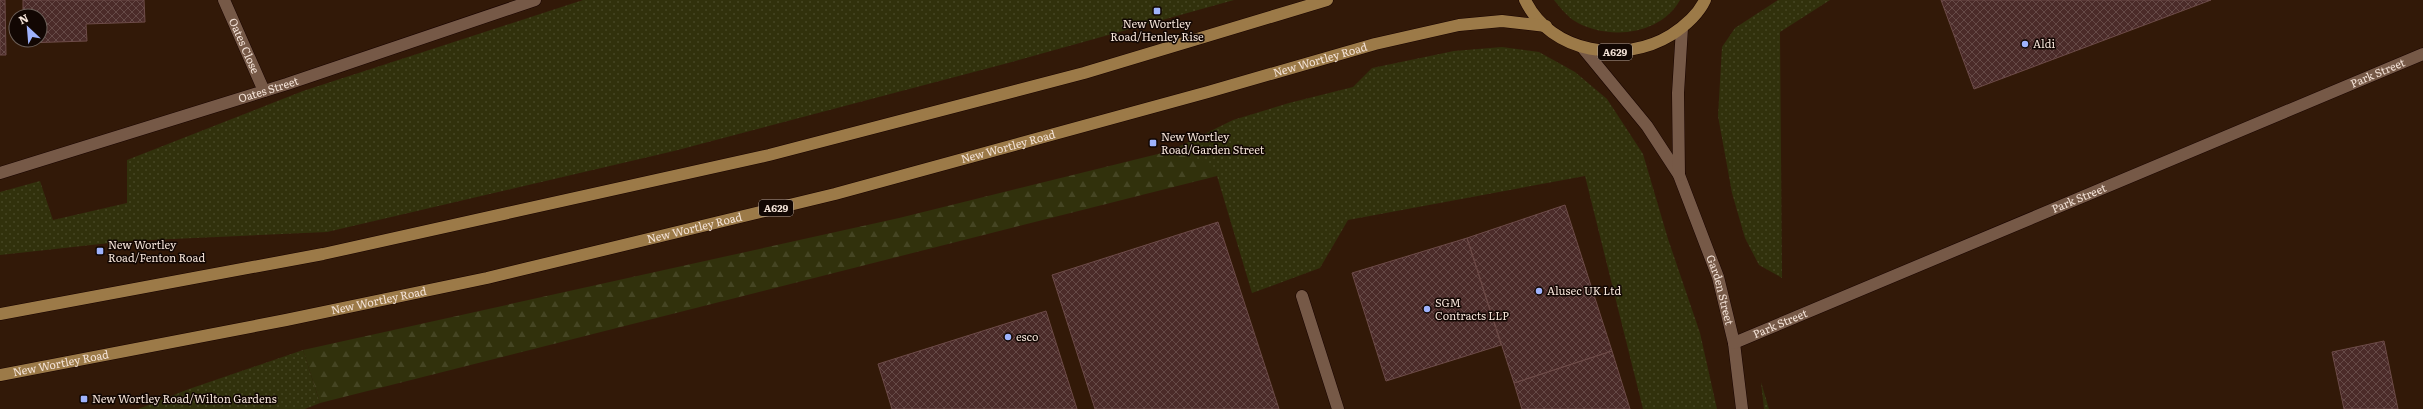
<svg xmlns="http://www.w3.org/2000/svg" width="2423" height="409" font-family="Literata,serif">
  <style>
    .grass { fill: url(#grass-dots) }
    .forest { fill: url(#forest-firs) }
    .building { fill: url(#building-cross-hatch); stroke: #6d4b48 }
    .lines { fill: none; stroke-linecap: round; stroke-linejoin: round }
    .minor-casing { stroke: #190400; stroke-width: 13 }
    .primary-casing { stroke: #190400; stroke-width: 13 }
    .minor { stroke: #765947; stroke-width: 12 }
    .primary { stroke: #9c7a48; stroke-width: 12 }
    .poi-dot { fill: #9fb3fd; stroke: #120703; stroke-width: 1.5 }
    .labels { text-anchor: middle; stroke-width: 3; stroke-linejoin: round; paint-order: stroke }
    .shield { fill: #120703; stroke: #b0a198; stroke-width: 1 }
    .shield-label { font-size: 10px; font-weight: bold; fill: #f4e3d8 }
    .poi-label { font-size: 11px; fill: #f4e3d8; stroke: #120703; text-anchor: start }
    .street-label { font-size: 11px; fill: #f4e3d8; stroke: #120703 }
  </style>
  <defs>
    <pattern id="grass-dots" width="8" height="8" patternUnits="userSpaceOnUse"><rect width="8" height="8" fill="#31310c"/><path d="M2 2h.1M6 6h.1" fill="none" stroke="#454523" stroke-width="1.8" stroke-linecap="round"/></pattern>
    <pattern id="forest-firs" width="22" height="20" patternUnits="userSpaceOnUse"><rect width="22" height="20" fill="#31310c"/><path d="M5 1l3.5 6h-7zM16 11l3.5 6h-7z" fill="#454523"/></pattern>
    <pattern id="building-cross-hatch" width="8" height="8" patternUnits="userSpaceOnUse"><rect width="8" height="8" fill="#4b2b29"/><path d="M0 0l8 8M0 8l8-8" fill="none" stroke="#664a47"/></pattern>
  </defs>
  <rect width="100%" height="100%" fill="#321908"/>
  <path class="grass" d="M583,0h651l-226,63 -334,88 -347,81 -199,9 -128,14v-63l40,-11 13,39 74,-17v-43l176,-69z
    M1554,0h126c-20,36 -74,41 -107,20 -7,-5 -14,-14 -19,-20z
    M1778,0h52l-50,32 2,246 -23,-13 -14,-27 -13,-45 -14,-77 4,-69 13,-19z
    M1502,47l37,5 36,20 32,27 36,55 25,85 32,94 17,76h-74l-58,-233 -237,44 -28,48 -68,25 -35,-117 -47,-25 63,-31 56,-17 64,-16 19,-19 82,-17z
    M303,350l17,53 -15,6h-167l51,-20z
    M1761,382l8,27h-5z"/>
  <path class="forest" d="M1170,151l39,12 8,13 -897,227 -17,-53 596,-132z"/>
  <path class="building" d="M0,0h5l1,55h-6z
    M23,0h121l1,22 -59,2 1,17 -63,2v-3h16v-24h-17z
    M1941,0h270l-237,89z
    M1565,205l47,146 -98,32 -47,-145z
    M1218,222l61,187h-184l-43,-134z
    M1467,238l34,107 -115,36 -34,-108z
    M1046,311l31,98h-185l-14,-45z
    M2384,341l14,68h-54l-12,-57z
    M1612,351l18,58h-108l-8,-26z"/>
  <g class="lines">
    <defs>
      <g id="minor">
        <path id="s1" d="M224,0l40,91"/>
        <path id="s2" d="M1582,47l65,79 32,49 39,102 16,66 8,66"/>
        <path id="s3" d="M0,173l287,-89 248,-84"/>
        <path d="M1679,175l-1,-82 4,-65"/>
        <path d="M1302,296l36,113"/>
        <path id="s4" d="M1734,343l689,-289"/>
      </g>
      <g id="primary">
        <path d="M1525,0c26,54 99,64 146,35 14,-9 27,-20 34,-35"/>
        <path d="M0,314l323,-60 446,-99 315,-82 243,-73"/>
        <path id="s5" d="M0,375l286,-55 201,-42 348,-84 373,-102 167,-48 84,-19 43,-4 44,5"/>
      </g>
    </defs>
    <use href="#minor" class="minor-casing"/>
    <use href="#primary" class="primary-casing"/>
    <use href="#minor" class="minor"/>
    <use href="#primary" class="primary"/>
  </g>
  <g class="poi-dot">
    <rect x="1153" y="7" width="8" height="8" rx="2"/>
    <circle cx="2025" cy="44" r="4"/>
    <rect x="1149" y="139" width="8" height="8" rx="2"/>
    <rect x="96" y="247" width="8" height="8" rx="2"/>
    <circle cx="1539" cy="291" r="4"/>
    <circle cx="1427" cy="309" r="4"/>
    <circle cx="1008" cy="337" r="4"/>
    <rect x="80" y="395" width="8" height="8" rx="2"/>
  </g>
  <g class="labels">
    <g class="shield">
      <rect x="1598" y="44" width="34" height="16" rx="3"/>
      <rect x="759" y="200" width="34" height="16" rx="3"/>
    </g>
    <g class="shield-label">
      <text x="1615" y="56">A629</text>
      <text x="776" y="212">A629</text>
    </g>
    <g class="poi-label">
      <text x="1157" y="28" text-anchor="middle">New Wortley<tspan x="1157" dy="13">Road/Henley Rise</tspan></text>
      <text x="2033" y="48">Aldi</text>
      <text x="1161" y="141">New Wortley<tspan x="1161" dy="13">Road/Garden Street</tspan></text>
      <text x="108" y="249">New Wortley<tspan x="108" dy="13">Road/Fenton Road</tspan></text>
      <text x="1547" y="295">Alusec UK Ltd</text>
      <text x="1435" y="307">SGM<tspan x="1435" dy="13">Contracts LLP</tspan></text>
      <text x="1016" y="341">esco</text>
      <text x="92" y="403">New Wortley Road/Wilton Gardens</text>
    </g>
    <g class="street-label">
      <text dy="4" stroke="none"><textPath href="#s1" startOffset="50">Oates Close</textPath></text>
      <text dy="4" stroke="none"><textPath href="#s5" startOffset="1358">New Wortley Road</textPath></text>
      <text dy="4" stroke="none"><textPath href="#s4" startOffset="698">Park Street</textPath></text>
      <text dy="4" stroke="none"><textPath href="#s3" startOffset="281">Oates Street</textPath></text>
      <text dy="4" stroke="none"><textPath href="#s5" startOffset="1034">New Wortley Road</textPath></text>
      <text dy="4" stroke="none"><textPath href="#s4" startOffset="374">Park Street</textPath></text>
      <text dy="4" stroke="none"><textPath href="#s5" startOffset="710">New Wortley Road</textPath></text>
      <text dy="4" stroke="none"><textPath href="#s2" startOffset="283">Garden Street</textPath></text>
      <text dy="4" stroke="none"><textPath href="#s5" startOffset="386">New Wortley Road</textPath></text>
      <text dy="4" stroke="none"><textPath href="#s4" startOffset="50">Park Street</textPath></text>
      <text dy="4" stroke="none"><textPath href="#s5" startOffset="62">New Wortley Road</textPath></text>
    </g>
  </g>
  <g transform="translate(28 28) rotate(334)"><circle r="19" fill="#120703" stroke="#6c5f58"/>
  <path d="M0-3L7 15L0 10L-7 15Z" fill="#9fb3fd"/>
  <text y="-6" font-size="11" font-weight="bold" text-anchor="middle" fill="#f4e3d8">N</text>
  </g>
</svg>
